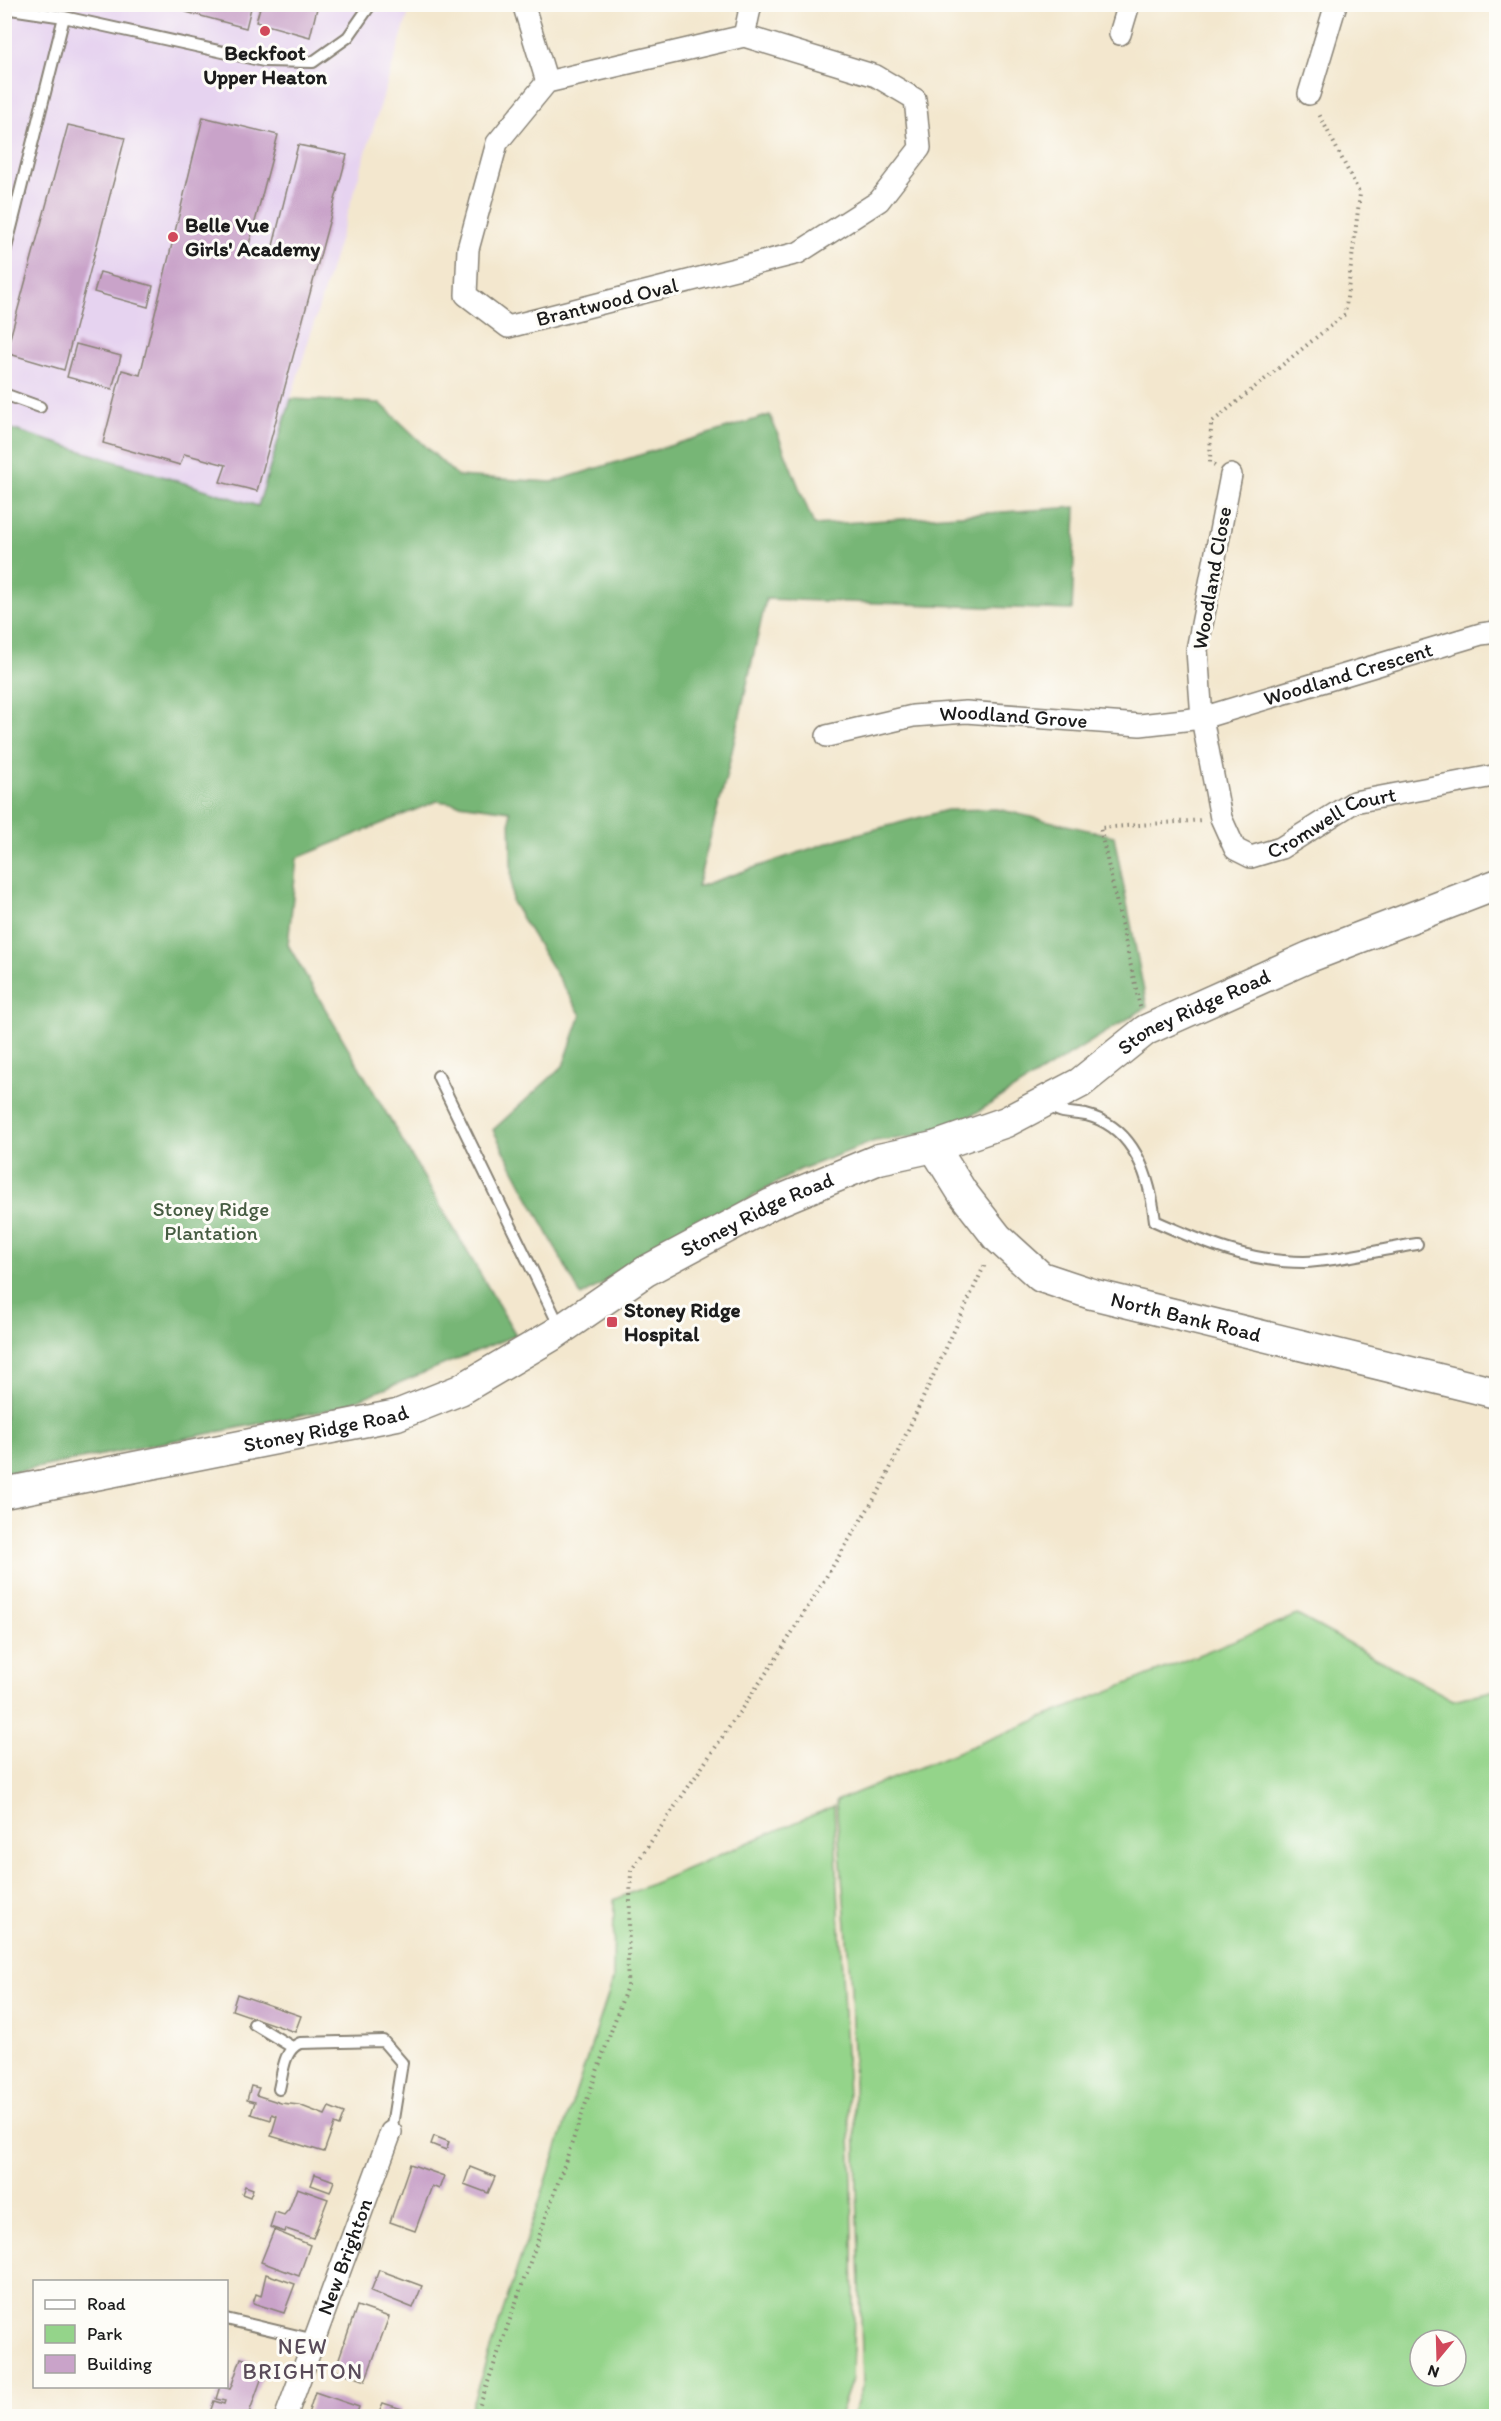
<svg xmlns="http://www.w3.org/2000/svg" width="1501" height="2421" font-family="Itim,sans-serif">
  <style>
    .built { fill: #e6d3f0 }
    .green { fill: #94d48a; stroke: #587853; stroke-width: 1.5; fill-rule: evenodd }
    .forest { fill: #77b676; stroke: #4a6949; stroke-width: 1.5 }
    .building { fill: #c9a3c9 }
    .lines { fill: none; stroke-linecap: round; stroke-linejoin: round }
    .lane-casing { stroke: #888275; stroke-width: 14 }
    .street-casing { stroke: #888275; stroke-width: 24 }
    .secondary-casing { stroke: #888275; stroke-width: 33 }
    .path { stroke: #888275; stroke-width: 4; stroke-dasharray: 1.5 4.5; stroke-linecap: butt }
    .lane { stroke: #fff; stroke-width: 10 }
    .street { stroke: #fff; stroke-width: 21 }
    .secondary { stroke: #fff; stroke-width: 30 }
    .poi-dot { fill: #d1495b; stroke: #fdfcf7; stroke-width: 2 }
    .labels { text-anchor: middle; stroke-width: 6; stroke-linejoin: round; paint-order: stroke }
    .poi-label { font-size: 21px; font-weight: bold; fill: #1c1c1c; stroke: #fdfcf7; text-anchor: start }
    .street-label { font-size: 21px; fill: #1c1c1c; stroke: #fdfcf7 }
    .park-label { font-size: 21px; fill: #465c42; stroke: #fdfcf7 }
    .neighbourhood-label { font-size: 22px; letter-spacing: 1.5px; fill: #594b59; stroke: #fdfcf7 }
  </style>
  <rect width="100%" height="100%" fill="#fdfcf7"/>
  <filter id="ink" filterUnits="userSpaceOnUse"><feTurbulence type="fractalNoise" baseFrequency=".0167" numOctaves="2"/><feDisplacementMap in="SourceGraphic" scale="12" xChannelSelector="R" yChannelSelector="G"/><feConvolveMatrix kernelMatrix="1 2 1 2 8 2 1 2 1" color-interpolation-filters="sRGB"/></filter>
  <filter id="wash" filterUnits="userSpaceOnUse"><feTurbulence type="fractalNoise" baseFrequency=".008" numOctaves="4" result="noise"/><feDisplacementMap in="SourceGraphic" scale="24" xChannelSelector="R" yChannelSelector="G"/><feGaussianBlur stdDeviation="1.35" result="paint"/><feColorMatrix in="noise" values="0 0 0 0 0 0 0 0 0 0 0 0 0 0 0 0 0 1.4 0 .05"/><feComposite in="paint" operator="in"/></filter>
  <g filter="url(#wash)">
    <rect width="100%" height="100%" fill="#f3e7ce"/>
    <path class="built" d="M4,5h407l-153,501 -253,-79z"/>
    <path class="green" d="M1297,1615l156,85 43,-10v726h-644l11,-31 -12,-397 -15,-187zM1420,2340h36v36h-36z
      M834,1806l18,373 2,133 -2,67 -13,37h-371l145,-436 1,-80z"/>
    <path class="forest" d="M291,399l89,4 77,73 95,6 218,-67 44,110 262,-18 -4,103 -306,-11 -40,179 -29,109 142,-48 108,-29 50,-1 117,27 33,171 -181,112 -54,18 -37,4 -76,29 -218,126 -88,-166 70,-64 18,-51 -69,-113 -2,-91 -73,-10 -140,57 -9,87 228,390 -178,73 -333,66v-1047l253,79z"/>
    <g id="blocks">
      <path class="building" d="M188,4h64l-6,24 -60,-16z
        M261,4h57l-8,33 -54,-15z
        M203,117l75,18 -31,117 23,6 28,-113 49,10 -90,336 -37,-9 6,-17 -42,-11 -4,11 -77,-22 19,-73 18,5z
        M68,125l57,13 -61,232 -58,-17z
        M100,272l53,14 -5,21 -54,-15z
        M76,344l45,12 -9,33 -45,-12z
        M237,1994l64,22 -6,16 -63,-22z
        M251,2086l8,2 -3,7 25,8 18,2 26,10 4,-8 15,6 -5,13 -5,-2 -10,28 -53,-16 6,-20 -5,-2 -1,6 -20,-6 4,-12 -8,-2z
        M434,2136l15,6 -3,8 -15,-6z
        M410,2164l34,12 -5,13 -7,-3 -17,45 -25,-9z
        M470,2167l25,10 -7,16 -24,-9z
        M315,2174l19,7 -4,11 -19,-7z
        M245,2186l8,3 -3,8 -8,-3z
        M297,2188l31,11 -15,39 -27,-9 -1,3 -15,-5 5,-15 9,3 5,-6z
        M274,2230l36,15 -11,31 -38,-14z
        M379,2270l43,16 -9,22 -42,-17z
        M266,2274l29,10 -11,29 -31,-10 3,-9 5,2z
        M357,2306l32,11 -24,64 -30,-11z
        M241,2358l25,8 -18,50 -39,-1 5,-14 10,3 1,-3 -9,-2 4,-13 10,3 1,-2z
        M315,2392l44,15 -3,9 -48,-2z
        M383,2403l19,6 -3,7 -21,-2z"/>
    </g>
  </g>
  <g filter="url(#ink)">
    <use href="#blocks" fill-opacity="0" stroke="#888275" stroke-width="1.5"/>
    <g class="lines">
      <defs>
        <path id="lane" d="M4,8l60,9 200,44 49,1 35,-25 23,-33
          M4,256l60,-239
          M4,394l36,13
          M438,1076l122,251
          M1046,1104c16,11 23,8 40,11 49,12 64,62 69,106 49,22 95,41 149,41 34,-1 79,-13 113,-18
          M254,2024l38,23
          M279,2089c4,-16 4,-39 21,-46l83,-2 19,22 -11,69
          M226,2319l89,21"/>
        <g id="street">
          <path d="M527,4l-2,6 22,72"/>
          <path d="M1120,34l9,-30"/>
          <path d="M744,36l132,40 39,23 5,49 -41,53 -81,52 -290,74 -42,-32 2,-46 29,-106 50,-61z"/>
          <path d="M744,36l7,-32"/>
          <path d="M1309,94l27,-90"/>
          <path id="s1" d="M1231,475l-34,175 5,68 19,100 14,31 16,8 30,-9 73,-46 139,-26"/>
          <path id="s2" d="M827,736l86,-20 53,-4 174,13 62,-7 279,-84 15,-2"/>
          <path id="s3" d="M286,2416l105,-284"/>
        </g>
        <g id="secondary">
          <path id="s4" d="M934,1147l28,45 35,45 44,40 51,17 404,99"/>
          <path id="s5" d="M4,1493l393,-78 63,-25 93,-55 93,-64 125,-67 108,-45 55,-12 72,-25 74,-39 66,-53 163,-73 187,-72"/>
        </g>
      </defs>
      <use href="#lane" class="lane-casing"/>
      <use href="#street" class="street-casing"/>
      <use href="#secondary" class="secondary-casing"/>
      <path class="path" d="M1215,465l-5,-2 1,-40 134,-109 15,-120 -42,-82
        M1140,1007l-40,-179 103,-8
        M476,2416l151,-430 4,-115 146,-214 105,-171 104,-224"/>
      <use href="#lane" class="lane"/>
      <use href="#street" class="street"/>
      <use href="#secondary" class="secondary"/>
    </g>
  </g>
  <g class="poi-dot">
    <circle cx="265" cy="31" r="6"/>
    <circle cx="173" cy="237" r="6"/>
    <rect x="606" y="1316" width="12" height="12" rx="3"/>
  </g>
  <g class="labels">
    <g class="poi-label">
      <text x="265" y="60" text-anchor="middle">Beckfoot<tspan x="265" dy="24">Upper Heaton</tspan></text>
      <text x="185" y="232">Belle Vue<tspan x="185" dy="24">Girls' Academy</tspan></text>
      <text x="624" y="1317">Stoney Ridge<tspan x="624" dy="24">Hospital</tspan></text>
    </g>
    <g class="street-label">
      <text transform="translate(607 302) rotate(-14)" y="7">Brantwood Oval</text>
      <text transform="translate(1212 578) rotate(-80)" y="7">Woodland Close</text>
      <text dy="7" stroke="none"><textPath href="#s2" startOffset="531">Woodland Crescent</textPath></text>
      <text dy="7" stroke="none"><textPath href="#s2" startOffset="189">Woodland Grove</textPath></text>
      <text dy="7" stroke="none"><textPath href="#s1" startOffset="489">Cromwell Court</textPath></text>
      <text dy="7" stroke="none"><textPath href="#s5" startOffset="1300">Stoney Ridge Road</textPath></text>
      <text dy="7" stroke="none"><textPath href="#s5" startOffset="814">Stoney Ridge Road</textPath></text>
      <text dy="7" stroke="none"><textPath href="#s4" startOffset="320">North Bank Road</textPath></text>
      <text dy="7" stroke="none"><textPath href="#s5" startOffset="328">Stoney Ridge Road</textPath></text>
      <text dy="7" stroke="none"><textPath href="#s3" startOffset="170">New Brighton</textPath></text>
    </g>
    <g class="park-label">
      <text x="211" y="1216">Stoney Ridge<tspan x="211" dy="24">Plantation</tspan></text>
    </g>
    <g class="neighbourhood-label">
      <text x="303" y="2354">NEW<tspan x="303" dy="25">BRIGHTON</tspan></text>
    </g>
  </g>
  <rect width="1501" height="2421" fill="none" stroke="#fdfcf7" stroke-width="24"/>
  <rect x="33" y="2280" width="195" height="108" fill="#fdfcf7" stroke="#a3a29f" stroke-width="1.5"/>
  <rect x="45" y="2300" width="30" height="9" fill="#ffffff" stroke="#a3a29f" stroke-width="1.5"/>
  <text x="87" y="2310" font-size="18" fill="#1c1c1c">Road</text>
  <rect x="45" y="2325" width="30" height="18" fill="#94d48a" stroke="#a3a29f" stroke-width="1.5"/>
  <text x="87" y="2340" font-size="18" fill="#1c1c1c">Park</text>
  <rect x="45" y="2355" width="30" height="18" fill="#c9a3c9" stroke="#a3a29f" stroke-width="1.5"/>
  <text x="87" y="2370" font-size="18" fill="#1c1c1c">Building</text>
  <g transform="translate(1438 2358) rotate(199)"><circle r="28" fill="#fdfcf7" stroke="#a3a29f" stroke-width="1.5"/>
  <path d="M0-4.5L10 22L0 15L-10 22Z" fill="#d1495b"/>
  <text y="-9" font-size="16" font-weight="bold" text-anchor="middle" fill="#1c1c1c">N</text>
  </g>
</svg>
